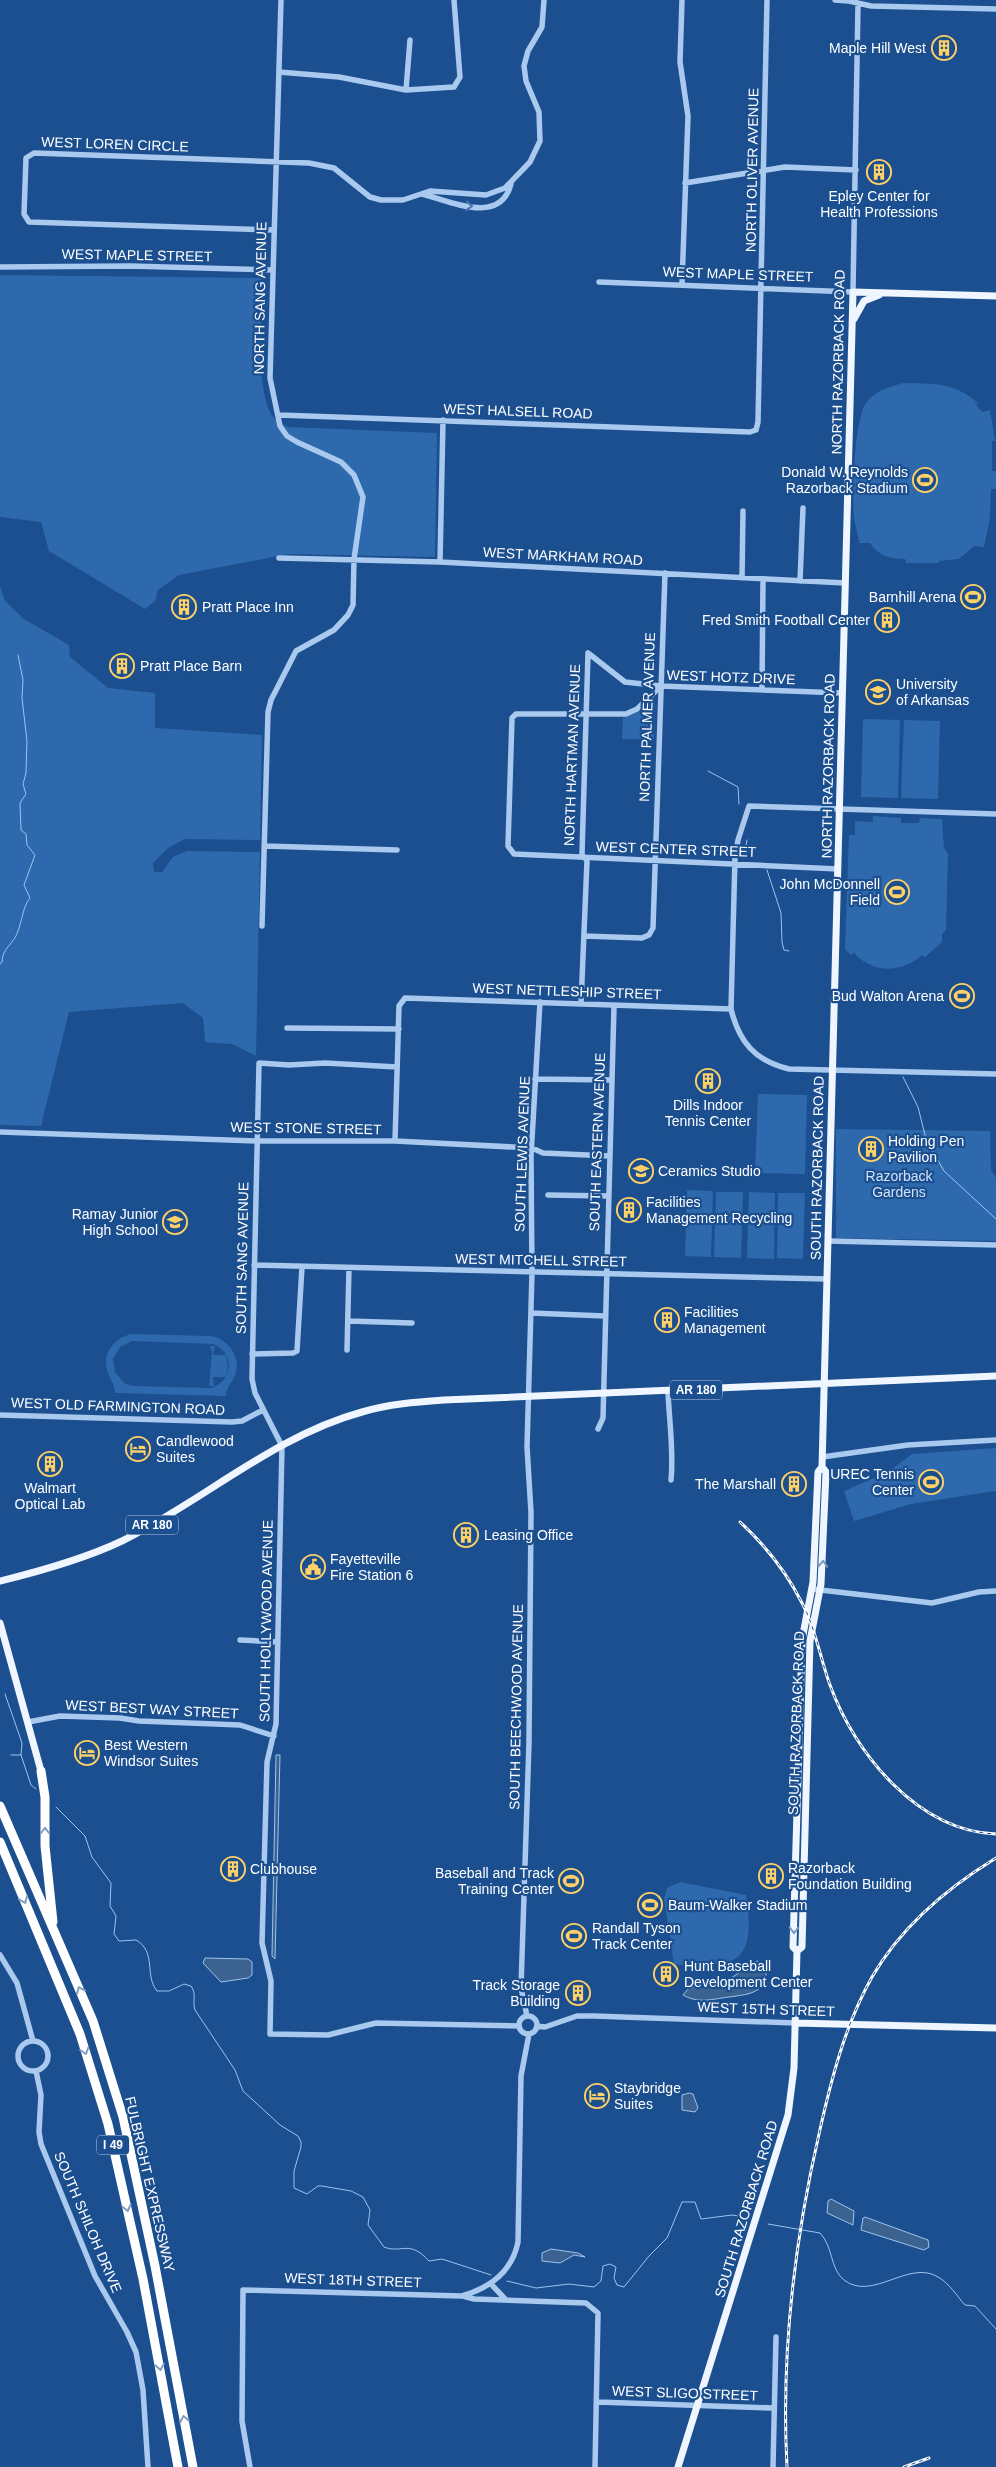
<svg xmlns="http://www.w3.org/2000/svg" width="996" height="2467" font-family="Helvetica,sans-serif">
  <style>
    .green { fill: #2e69ad; fill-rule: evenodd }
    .water { fill: #3c6290; stroke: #9cc4f0 }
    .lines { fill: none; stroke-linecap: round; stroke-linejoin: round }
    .stream { stroke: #9cc4f0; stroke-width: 1 }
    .minor { stroke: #a9c9ee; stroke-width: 5.5 }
    .major { stroke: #f0f6ff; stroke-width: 7 }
    .highway { stroke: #fff; stroke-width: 9 }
    .rail-casing { stroke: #fff; stroke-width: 3 }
    .rail { stroke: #1b4f8f; stroke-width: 1; stroke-dasharray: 4; stroke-linecap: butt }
    .oneway { stroke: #4674ac }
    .oneway2 { stroke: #7b9ac1 }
    .oneway3 { stroke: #829ec1 }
    .labels { text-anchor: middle; stroke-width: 4.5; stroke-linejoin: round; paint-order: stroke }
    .shield { fill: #1b4f8f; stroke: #bbcadd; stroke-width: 1 }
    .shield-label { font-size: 12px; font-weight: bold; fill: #fff }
    .poi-label { font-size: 14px; fill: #fff; stroke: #1b4f8f; text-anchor: start }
    .street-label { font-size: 14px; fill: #fff; stroke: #1b4f8f }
    .park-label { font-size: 14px; fill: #cfe3fa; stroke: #1b4f8f }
  </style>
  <rect width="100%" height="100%" fill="#1b4f8f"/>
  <path class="green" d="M0,275l263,3c0,32 -10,117 12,141 3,3 9,6 13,8l149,6 -2,124 -146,-3 -110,21 -21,15 -3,11 -10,8 -96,-58 -8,-29 -41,-5z
    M903,383c32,1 50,-2 76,21l-4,-1 7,9 8,-2 5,31h-3v30h4v18h-5l-1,29 -6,29 -10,-1 -15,13 -20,2 -1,2h-32l-1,-4c-14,0 -27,-3 -35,-16h-11c-1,-9 -4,-18 -5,-26 -2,-23 0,-96 12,-114 8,-12 23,-16 37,-20z
    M0,586l5,15 19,18 45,26 1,12 38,31 47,5v35l107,7 -2,105 -75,-1 -17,9 -15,15 1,9h8l11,-15 14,-6 73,1 -4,204 -24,-12 -27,-2 -2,-24 -20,-15 -114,9 -28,114 -41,-1z
    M655,697l-1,42h-32l1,-21 20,-8z
    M863,719l37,1 -2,78 -37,-1z
    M904,720l36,1 -2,78 -37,-1z
    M873,816l28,2v5h18l1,-5 22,1 2,29 4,6 -2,76 -4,4v8l-17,15 -3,-2c-20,18 -49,19 -68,-2l-3,2 -6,-6 4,-114h6v-14l18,1z
    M758,1094l49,1 -2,79 -50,-1z
    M836,1129l154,2 1,39 5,8v63l-160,-3z
    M687,1190l26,1 -2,66 -26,-1z
    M716,1192h27l-2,66 -27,-1z
    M749,1192l26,1 -1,66 -27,-1z
    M778,1193h27l-2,66 -26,-1z
    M132,1334l79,2c17,3 31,21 24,39 -3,9 -9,11 -9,21l-111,-3c0,-10 -6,-14 -8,-23 -5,-17 8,-33 25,-36zM132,1341l81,3c22,9 21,37 -2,44l-78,-2 -9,-3 -9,-11 -2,-13 7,-12z
    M210,1346h5l-2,9h13l2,13 -2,9h-13l1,9h-5l3,-34z
    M996,1448v43l-85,13 -57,17 -10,-30 44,-19 24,-18z
    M680,1882l66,13c11,68 -10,75 -72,69l-10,-66 3,-10z"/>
  <path class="water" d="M276,1755h4l-5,204 -3,-3z
    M205,1958l43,1 4,3v13l-4,3 -27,4 -18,-19z
    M757,1961l9,3c3,29 -15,30 -37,33 -17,2 -30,7 -46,-2l5,-6 43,-11z
    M689,2093l4,1 5,14 -3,4 -13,-2v-15z
    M831,2199l23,12 -1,14 -26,-12 1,-12z
    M865,2217l63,23 1,7 -5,3 -63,-20 2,-12z
    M551,2249l27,4 7,4 -11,-2 -14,8 -18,-2v-8z"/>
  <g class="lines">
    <path class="stream" d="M708,771l30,16 1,17
      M744,858l3,-18
      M767,870l14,43 1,29 2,8 5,1
      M0,964l2,-2c0,-14 12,-18 16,-31 4,-10 5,-25 12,-33l-6,-13 11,-30 -8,-10 -1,-11 -5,-4 -1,-27 6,-9 -3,-10 3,-11 1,-32 -5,-43 1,-18 -5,-25
      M903,1077l15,30 8,32 18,32 52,48
      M5,1694l17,49 -1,12 10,30 5,4
      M11,1755h10
      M56,1807l29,29 7,21 19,26 -1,23 6,10 -2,18 5,7 17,-1c21,12 8,35 21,51h12l15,-7 7,2c6,8 1,15 4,24l40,60 8,21 37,34 18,11 3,6v5l-7,24v17l13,6 11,-8h4l29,5 12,6 7,13 -2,15 16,22c18,7 25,-8 45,14l13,-2 49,16
      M768,2224l52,9c13,13 10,36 24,47 28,22 65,-21 94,-3 11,6 19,19 27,28l10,1 21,23
      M507,2281l29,7 33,-4 25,3 7,-6 2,-15 7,-2 6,3 -2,11 3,7 7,2 25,-31 18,-18 15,-36h13l6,17 31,-4 13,2"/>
    <path class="minor" d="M682,0l-2,62 8,54 -6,168
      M835,0l14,1 22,5 125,3
      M279,72l60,5 67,13 48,-3 6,-10 -6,-77
      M406,90l4,-50
      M685,183l100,-16 71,3
      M422,194c28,7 78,32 89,-10
      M274,230l-245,-8 -5,-8 2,-56 8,-5 275,10 25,5 36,29 11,3h22l27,-9 56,4 19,-7 25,-26 10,-21 -1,-29 -13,-31 -2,-15 4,-15 14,-24 2,-27
      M0,267l130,-1 143,4
      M599,282l254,10 5,-288
      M279,415l471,17 6,-2 2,-8 9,-422
      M279,558l161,4 405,21
      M440,562l3,-142
      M742,578l1,-67
      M800,581l3,-73
      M588,653l37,29 36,4
      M762,690l1,-111
      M996,814l-247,-8 -11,34 -3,17 -4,152c8,33 24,52 58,60l207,5
      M265,846l132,4
      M838,869l-324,-15 -6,-8 4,-128 4,-4h110l11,-5 24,-23 181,7
      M262,926l6,-214 3,-12 25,-49 38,-21 14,-15 5,-10 1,-46 9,-62 -9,-22 -13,-13 -44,-20 -10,-6 -7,-10 -10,-48 11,-378
      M584,936l58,2 7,-3 4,-7 12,-355
      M581,1004l6,-143 -5,-7 6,-201
      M287,1028l112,1
      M397,1067l-72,-4 -36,2 -30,-2 -7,316 3,14 27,53 -6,278 -9,38 -5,181 9,38 -1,53 58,1 48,-12 143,3
      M535,1079l76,1
      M0,1132l257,9h138l137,7 11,5 67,3
      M395,1141l4,-135 6,-8 326,11
      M548,1195l60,1
      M828,1241l168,4
      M254,1265l573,14
      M531,1313l74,3
      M348,1321l64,2
      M347,1350l2,-82
      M252,1354l41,-1 4,-2 5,-84
      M668,1391c1,29 6,60 3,89
      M0,1415l232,7 10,-1 21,-11
      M598,1429l5,-11 11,-412
      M822,1457l86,-12 88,-5
      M812,1589l120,14 47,-11 17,-1
      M240,1640l38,2
      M28,1722l32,-6 60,2 19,3 101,4 34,11
      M0,1955l17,28 16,58
      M527,2016l-6,-28 8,-246 2,-230 -4,-65 5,-174 -1,-117 9,-154
      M519 2025a9 9 0 1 1 18 0a9 9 0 1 1-18 0Z
      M537,2026l8,1 32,-11h17l201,7
      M18 2056a15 15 0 1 1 30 0a15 15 0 1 1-30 0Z
      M36,2071l5,24 -2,37 2,12 54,132 32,56 9,20 7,38 5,77
      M491,2284l15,16
      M463,2296l11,3 112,4 12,10 -3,154
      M597,2402l176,6
      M250,2467l-8,-46 1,-131 219,6c27,-8 50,-24 56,-54l3,-166 8,-42
      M773,2467l3,-130"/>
    <path class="major" d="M854,319l10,-18 15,-6
      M0,1581c41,-10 84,-22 122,-40 81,-40 152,-105 240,-129 27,-8 54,-10 82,-12l552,-24
      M0,1623l41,148
      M797,1951l5,-4 8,-306 11,-57 5,-112 -4,-5
      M795,2023l201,5
      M678,2467l110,-352 6,-47 3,-117 -4,-4 9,-307 11,-58 5,-110 4,-5 31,-1175 143,4"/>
    <path class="highway" d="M41,1771l4,26v49l8,76
      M0,1806l93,215 30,96 32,149 38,201
      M0,1842l80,192 28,90 35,155 35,188"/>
    <defs>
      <path id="rail" d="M740,1522c26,24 46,49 62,81 14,26 18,55 28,82 25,69 88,146 166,149
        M787,2467c-6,-112 7,-224 32,-333 12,-54 26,-109 53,-157 29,-50 75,-89 124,-119
        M904,2467l25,-9"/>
    </defs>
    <use href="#rail" class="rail-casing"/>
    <use href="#rail" class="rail"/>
  </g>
  <defs><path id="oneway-chevron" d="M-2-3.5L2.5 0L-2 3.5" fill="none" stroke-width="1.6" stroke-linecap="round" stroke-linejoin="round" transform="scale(1.25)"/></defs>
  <use class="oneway" href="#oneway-chevron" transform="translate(469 206) rotate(5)"/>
  <g class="oneway2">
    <use href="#oneway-chevron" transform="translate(823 1564) rotate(-87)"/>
    <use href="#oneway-chevron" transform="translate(794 1930) rotate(91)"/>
  </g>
  <g class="oneway3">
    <use href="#oneway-chevron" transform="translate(45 1831) rotate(-90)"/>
    <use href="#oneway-chevron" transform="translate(24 1900) rotate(67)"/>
    <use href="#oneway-chevron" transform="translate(80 1990) rotate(-114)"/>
    <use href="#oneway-chevron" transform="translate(85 2051) rotate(72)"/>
    <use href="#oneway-chevron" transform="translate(127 2208) rotate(77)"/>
    <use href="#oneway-chevron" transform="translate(160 2367) rotate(80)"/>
    <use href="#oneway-chevron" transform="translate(184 2419) rotate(-101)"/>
  </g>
  <defs>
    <symbol id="building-ring" viewBox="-11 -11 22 22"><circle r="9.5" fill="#1b4f8f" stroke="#ffd166" stroke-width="1.5"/><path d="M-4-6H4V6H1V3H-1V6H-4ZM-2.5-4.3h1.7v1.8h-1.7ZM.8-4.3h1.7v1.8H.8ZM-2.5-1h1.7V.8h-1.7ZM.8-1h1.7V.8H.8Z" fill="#ffd166"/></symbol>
    <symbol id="stadium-ring" viewBox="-11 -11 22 22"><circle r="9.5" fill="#1b4f8f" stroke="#ffd166" stroke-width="1.5"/><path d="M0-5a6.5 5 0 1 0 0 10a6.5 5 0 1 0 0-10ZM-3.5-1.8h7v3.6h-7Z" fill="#ffd166"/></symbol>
    <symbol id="university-ring" viewBox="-11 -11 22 22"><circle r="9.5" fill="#1b4f8f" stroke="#ffd166" stroke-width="1.5"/><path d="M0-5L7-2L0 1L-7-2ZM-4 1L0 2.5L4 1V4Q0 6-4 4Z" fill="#ffd166"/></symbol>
    <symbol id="school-ring" viewBox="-11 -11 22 22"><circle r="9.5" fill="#1b4f8f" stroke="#ffd166" stroke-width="1.5"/><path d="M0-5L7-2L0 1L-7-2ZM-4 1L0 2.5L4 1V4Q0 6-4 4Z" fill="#ffd166"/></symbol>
    <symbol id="hotel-ring" viewBox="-11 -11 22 22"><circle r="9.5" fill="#1b4f8f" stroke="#ffd166" stroke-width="1.5"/><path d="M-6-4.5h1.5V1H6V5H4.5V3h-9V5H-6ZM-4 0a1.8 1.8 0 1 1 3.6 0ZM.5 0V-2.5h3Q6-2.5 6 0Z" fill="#ffd166"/></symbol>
    <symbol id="civic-ring" viewBox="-11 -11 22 22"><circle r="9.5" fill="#1b4f8f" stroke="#ffd166" stroke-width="1.5"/><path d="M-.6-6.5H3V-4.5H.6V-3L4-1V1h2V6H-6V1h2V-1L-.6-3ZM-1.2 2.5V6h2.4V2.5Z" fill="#ffd166"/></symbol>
  </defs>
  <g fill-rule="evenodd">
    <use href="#building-ring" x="930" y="34" width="28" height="28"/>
    <use href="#building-ring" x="865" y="158" width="28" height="28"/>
    <use href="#stadium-ring" x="911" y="466" width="28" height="28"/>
    <use href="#stadium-ring" x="959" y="583" width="28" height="28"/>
    <use href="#building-ring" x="170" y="593" width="28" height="28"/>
    <use href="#building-ring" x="873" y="606" width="28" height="28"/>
    <use href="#building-ring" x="108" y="652" width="28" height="28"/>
    <use href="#university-ring" x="864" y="678" width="28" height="28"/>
    <use href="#stadium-ring" x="883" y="878" width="28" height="28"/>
    <use href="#stadium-ring" x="948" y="982" width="28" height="28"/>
    <use href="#building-ring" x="694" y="1067" width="28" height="28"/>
    <use href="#building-ring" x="857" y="1135" width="28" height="28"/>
    <use href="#university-ring" x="627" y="1157" width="28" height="28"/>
    <use href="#building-ring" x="615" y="1196" width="28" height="28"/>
    <use href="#school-ring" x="161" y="1208" width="28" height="28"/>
    <use href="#building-ring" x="653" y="1306" width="28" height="28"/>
    <use href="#hotel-ring" x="124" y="1435" width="28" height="28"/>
    <use href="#building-ring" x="36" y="1450" width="28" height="28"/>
    <use href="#stadium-ring" x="917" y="1468" width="28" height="28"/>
    <use href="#building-ring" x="780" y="1470" width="28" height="28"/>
    <use href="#building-ring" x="452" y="1521" width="28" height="28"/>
    <use href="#civic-ring" x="299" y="1553" width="28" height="28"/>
    <use href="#hotel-ring" x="73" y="1739" width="28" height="28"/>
    <use href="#building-ring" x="219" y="1855" width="28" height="28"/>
    <use href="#building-ring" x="757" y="1862" width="28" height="28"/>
    <use href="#stadium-ring" x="557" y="1867" width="28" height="28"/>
    <use href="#stadium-ring" x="636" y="1891" width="28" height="28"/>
    <use href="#stadium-ring" x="560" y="1922" width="28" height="28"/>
    <use href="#building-ring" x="652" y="1960" width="28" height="28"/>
    <use href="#building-ring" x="564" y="1979" width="28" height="28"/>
    <use href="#hotel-ring" x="583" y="2082" width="28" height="28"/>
  </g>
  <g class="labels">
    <g class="shield">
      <rect x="670" y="1380.5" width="52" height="19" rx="4"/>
      <rect x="126" y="1515.5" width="52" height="19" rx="4"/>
      <rect x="97" y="2135.5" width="32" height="19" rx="4"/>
    </g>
    <g class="shield-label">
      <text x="696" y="1394">AR 180</text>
      <text x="152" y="1529">AR 180</text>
      <text x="113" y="2149">I 49</text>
    </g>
    <g class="poi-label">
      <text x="926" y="53" text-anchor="end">Maple Hill West</text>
      <text x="879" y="201" text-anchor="middle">Epley Center for<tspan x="879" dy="16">Health Professions</tspan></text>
      <text x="908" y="477" text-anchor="end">Donald W. Reynolds<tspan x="908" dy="16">Razorback Stadium</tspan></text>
      <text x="956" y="602" text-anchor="end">Barnhill Arena</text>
      <text x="202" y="612">Pratt Place Inn</text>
      <text x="870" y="625" text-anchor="end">Fred Smith Football Center</text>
      <text x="140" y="671">Pratt Place Barn</text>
      <text x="896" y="689">University<tspan x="896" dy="16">of Arkansas</tspan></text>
      <text x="880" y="889" text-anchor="end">John McDonnell<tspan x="880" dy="16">Field</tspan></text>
      <text x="944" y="1001" text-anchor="end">Bud Walton Arena</text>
      <text x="708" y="1110" text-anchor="middle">Dills Indoor<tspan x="708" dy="16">Tennis Center</tspan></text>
      <text x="888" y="1146">Holding Pen<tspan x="888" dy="16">Pavilion</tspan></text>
      <text x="658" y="1176">Ceramics Studio</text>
      <text x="646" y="1207">Facilities<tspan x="646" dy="16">Management Recycling</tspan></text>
      <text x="158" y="1219" text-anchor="end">Ramay Junior<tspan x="158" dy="16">High School</tspan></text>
      <text x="684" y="1317">Facilities<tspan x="684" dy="16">Management</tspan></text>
      <text x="156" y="1446">Candlewood<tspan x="156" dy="16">Suites</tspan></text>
      <text x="914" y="1479" text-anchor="end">UREC Tennis<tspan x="914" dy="16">Center</tspan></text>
      <text x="776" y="1489" text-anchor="end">The Marshall</text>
      <text x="50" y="1493" text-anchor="middle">Walmart<tspan x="50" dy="16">Optical Lab</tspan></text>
      <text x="484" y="1540">Leasing Office</text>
      <text x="330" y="1564">Fayetteville<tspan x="330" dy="16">Fire Station 6</tspan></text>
      <text x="104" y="1750">Best Western<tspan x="104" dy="16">Windsor Suites</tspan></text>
      <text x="788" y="1873">Razorback<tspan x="788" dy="16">Foundation Building</tspan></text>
      <text x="250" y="1874">Clubhouse</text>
      <text x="554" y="1878" text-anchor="end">Baseball and Track<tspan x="554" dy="16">Training Center</tspan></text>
      <text x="668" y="1910">Baum-Walker Stadium</text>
      <text x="592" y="1933">Randall Tyson<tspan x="592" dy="16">Track Center</tspan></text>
      <text x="684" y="1971">Hunt Baseball<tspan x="684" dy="16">Development Center</tspan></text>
      <text x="560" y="1990" text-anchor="end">Track Storage<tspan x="560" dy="16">Building</tspan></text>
      <text x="614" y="2093">Staybridge<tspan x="614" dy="16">Suites</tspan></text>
    </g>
    <g class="street-label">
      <text transform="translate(115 144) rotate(2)" y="5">WEST LOREN CIRCLE</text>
      <text transform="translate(752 170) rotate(-89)" y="5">NORTH OLIVER AVENUE</text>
      <text transform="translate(137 255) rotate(1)" y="5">WEST MAPLE STREET</text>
      <text transform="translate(738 274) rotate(2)" y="5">WEST MAPLE STREET</text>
      <text transform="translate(260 298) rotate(-89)" y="5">NORTH SANG AVENUE</text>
      <text transform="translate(838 362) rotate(-89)" y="5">NORTH RAZORBACK ROAD</text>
      <text transform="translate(518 411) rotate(2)" y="5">WEST HALSELL ROAD</text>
      <text transform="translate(563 556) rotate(3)" y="5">WEST MARKHAM ROAD</text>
      <text transform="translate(731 677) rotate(2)" y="5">WEST HOTZ DRIVE</text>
      <text transform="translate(647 717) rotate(-88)" y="5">NORTH PALMER AVENUE</text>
      <text transform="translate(572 755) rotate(-88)" y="5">NORTH HARTMAN AVENUE</text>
      <text transform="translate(828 766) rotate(-89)" y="5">NORTH RAZORBACK ROAD</text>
      <text transform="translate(676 849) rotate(2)" y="5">WEST CENTER STREET</text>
      <text transform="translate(567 991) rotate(2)" y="5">WEST NETTLESHIP STREET</text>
      <text transform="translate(306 1128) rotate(1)" y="5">WEST STONE STREET</text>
      <text transform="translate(597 1142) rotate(-88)" y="5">SOUTH EASTERN AVENUE</text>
      <text transform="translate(522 1154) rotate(-88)" y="5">SOUTH LEWIS AVENUE</text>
      <text transform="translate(817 1168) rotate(-89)" y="5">SOUTH RAZORBACK ROAD</text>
      <text transform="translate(242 1258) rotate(-89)" y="5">SOUTH SANG AVENUE</text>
      <text transform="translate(541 1260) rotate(1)" y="5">WEST MITCHELL STREET</text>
      <text transform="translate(118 1406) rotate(2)" y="5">WEST OLD FARMINGTON ROAD</text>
      <text transform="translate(266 1621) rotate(-89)" y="5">SOUTH HOLLYWOOD AVENUE</text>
      <text transform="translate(516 1707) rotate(-89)" y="5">SOUTH BEECHWOOD AVENUE</text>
      <text transform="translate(152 1709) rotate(3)" y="5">WEST BEST WAY STREET</text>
      <text transform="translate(796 1723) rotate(-88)" y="5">SOUTH RAZORBACK ROAD</text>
      <text transform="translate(766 2009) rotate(2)" y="5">WEST 15TH STREET</text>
      <text transform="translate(150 2184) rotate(77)" y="5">FULBRIGHT EXPRESSWAY</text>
      <text transform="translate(746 2209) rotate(-73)" y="5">SOUTH RAZORBACK ROAD</text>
      <text transform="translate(88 2222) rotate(67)" y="5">SOUTH SHILOH DRIVE</text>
      <text transform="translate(353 2280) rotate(2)" y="5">WEST 18TH STREET</text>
      <text transform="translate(685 2393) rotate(2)" y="5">WEST SLIGO STREET</text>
    </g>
    <g class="park-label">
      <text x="899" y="1181">Razorback<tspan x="899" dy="16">Gardens</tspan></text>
    </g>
  </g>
</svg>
